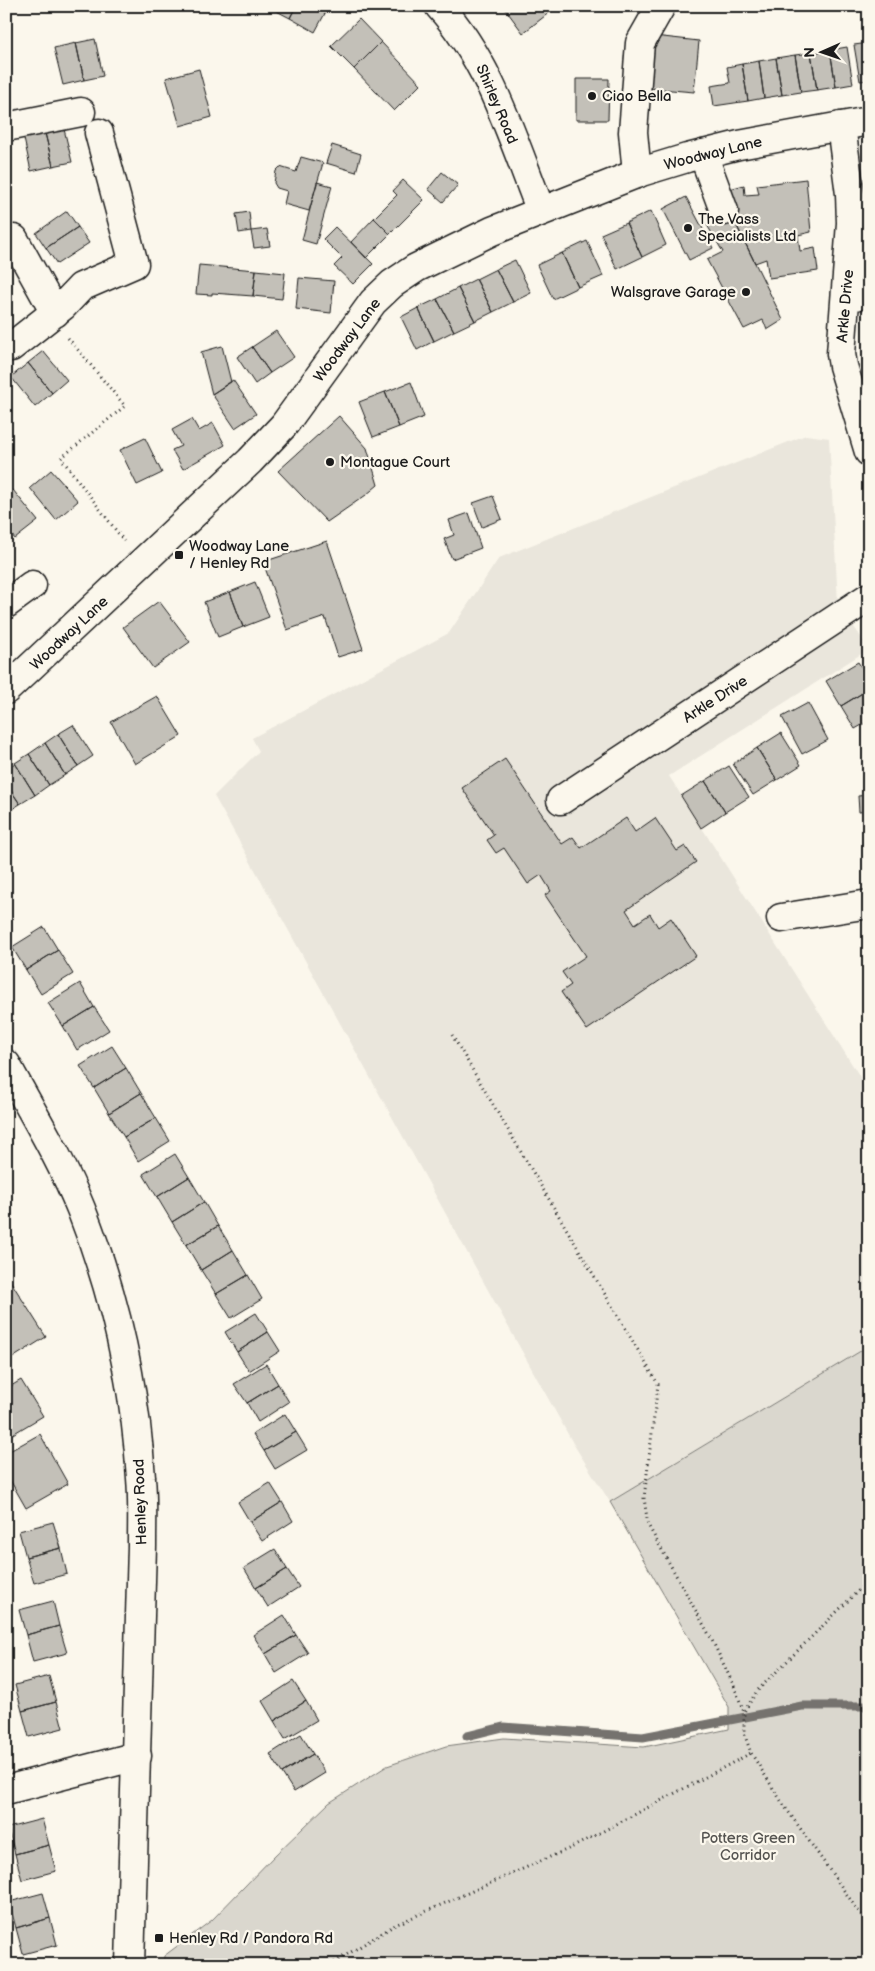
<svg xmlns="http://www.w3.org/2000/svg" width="875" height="1971" font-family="'Balsamiq Sans',sans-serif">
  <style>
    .built { fill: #eae6dc }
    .green { fill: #dad7ce; stroke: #7b7a75 }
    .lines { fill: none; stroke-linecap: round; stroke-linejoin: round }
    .stream { stroke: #74726e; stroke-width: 9 }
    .building { fill: #c3c0b8; stroke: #1c1c1c }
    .minor-casing { stroke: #1c1c1c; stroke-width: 31 }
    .major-casing { stroke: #1c1c1c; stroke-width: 31 }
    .path { stroke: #1c1c1c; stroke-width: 3; stroke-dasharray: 1 4; stroke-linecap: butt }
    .minor { stroke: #fbf7ec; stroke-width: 28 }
    .major { stroke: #fbf7ec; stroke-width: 28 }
    .poi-dot { fill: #1c1c1c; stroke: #fbf7ec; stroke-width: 2 }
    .labels { text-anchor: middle; stroke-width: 4.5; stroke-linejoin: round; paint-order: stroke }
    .poi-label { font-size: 15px; fill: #1c1c1c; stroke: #fbf7ec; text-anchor: start }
    .street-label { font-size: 15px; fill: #1c1c1c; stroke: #fbf7ec }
    .park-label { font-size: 15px; fill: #555451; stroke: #fbf7ec }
  </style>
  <rect width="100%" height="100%" fill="#fbf7ec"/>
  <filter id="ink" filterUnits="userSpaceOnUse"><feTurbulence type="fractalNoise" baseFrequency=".02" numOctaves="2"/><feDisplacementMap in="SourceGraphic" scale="10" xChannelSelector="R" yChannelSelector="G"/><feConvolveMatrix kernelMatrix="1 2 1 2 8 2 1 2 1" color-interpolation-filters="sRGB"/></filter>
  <g filter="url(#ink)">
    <path class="built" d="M806,435l23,3 9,165 31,46 -200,127 200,315v255l-259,156 -36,-57 -360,-649 45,-45 -7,-13 197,-105 50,-75z"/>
    <path class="green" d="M869,1346v619h-706l1,-9 48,-36 63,-65 54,-52 58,-37 59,-20 58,-8 140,9 85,-18v-22l-119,-205z"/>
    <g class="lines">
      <path class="stream" d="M467,1736l36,-9 140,10 159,-31h67"/>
    </g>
    <path class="building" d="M267,6h29l-6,12z
      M296,6h33l-14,26 -25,-14z
      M503,6h49l2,3 -31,24z
      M359,19l22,23 -27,27 -23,-23z
      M654,36l45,5 -5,51 -45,-4z
      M95,39l8,37 -19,4 -8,-37z
      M381,42l40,42 -27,27 -40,-42z
      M76,43l8,37 -21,5 -9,-37z
      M869,43v37l-9,1 -6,-36z
      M847,47l6,37 -17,3 -6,-37z
      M830,50l6,37 -19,3 -6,-37z
      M811,53l6,37 -16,2 -6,-37z
      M795,55l6,37 -19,3 -6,-37z
      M776,58l6,37 -18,3 -5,-37z
      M759,61l5,37 -16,3 -6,-37z
      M742,64l6,37 -34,5 -3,-20 19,-3 -3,-16z
      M199,69l13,48 -32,9 -14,-48z
      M576,79h33l-1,41h-32z
      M63,125l9,37 -19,4 -9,-37z
      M44,129l9,37 -22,5 -8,-37z
      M332,145l29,9 -5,18 -30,-9z
      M301,157l22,6 -14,48 -25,-7 3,-13 -10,-3 -3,-5 2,-12 4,-4 16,5z
      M442,172l16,13 -15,17 -15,-13z
      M806,179l5,53 -13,3 2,16 15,-3 3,23 -49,7 -3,-19 -11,4 -24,-49 -5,-24 18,-5 1,10 14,-1 -2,-9z
      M403,180l21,20 -34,34 -16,-16 23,-23 -4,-4z
      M317,182l15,4 -16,58 -14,-4z
      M686,197l27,51 -24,12 -26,-51z
      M67,211l11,16 -32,21 -10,-15z
      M651,211l15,34 -24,12 -16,-34z
      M249,212l2,19 -12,2 -3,-19z
      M731,214l52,106 -16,10 -4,-10 -19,9 -37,-69 16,-8 -16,-27z
      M374,218l16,16 -24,24 -15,-16z
      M626,223l16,34 -25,12 -16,-35z
      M78,227l11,16 -32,21 -11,-16z
      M335,227l38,37 -20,20 -19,-18 8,-8 -19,-19z
      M267,229l3,17 -16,2 -3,-17z
      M587,241l16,35 -25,11 -16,-34z
      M562,253l16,34 -25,12 -16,-34z
      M515,260l16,33 -18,9 -17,-33z
      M199,265l57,5 -3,26 -41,-3v2l-16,-1z
      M496,269l17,33 -20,10 -17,-33z
      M256,270l29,3 -3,26 -29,-3z
      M299,278l35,3 -3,32 -35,-4z
      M476,279l17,33 -18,9 -17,-33z
      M458,288l17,33 -21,10 -17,-32z
      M437,299l17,32 -20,10 -16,-33z
      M418,308l16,33 -17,9 -16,-33z
      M276,331l18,26 -24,16 -18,-26z
      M222,346l9,36 -19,12 -11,-42z
      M252,347l18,26 -15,11 -18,-27z
      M43,351l24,29 -15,13 -24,-30z
      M28,363l24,30 -17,14 -24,-30z
      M233,380l23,34 -21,14 -23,-34z
      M411,382l13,35 -25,10 -14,-35z
      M385,392l14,35 -26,10 -14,-35z
      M339,416l28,32 11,37 -12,10 -39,27 -49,-51z
      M192,419l7,12 14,-8 12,22 -42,24 -11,-19 9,-4 -9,-16z
      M145,438l17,35 -25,12 -17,-35z
      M51,470l27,31 -22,19 -26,-32z
      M13,490l25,31 -23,18 -9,-11v-32z
      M493,496l9,23 -20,8 -9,-24z
      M469,513l12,35 -29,11 -8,-20 10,-4 -5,-15z
      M327,541l36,108 -25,8 -13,-40 -38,13 -24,-68z
      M255,582l14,35 -26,10 -13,-35z
      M230,592l13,35 -25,10 -14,-35z
      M159,601l31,41 -37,26 -30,-41z
      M858,662l11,17v10l-28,17 -15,-25z
      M869,689v32l-14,8 -14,-23z
      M157,696l24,40 -46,28 -24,-42z
      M808,703l20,37 -26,14 -20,-37z
      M73,725l20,31 -15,10 -20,-32z
      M781,733l20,32 -24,15 -20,-32z
      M58,734l20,32 -13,9 -20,-32z
      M45,743l20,32 -16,10 -20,-31z
      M757,748l20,32 -24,15 -20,-31z
      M29,754l20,31 -14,10 -20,-32z
      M505,759l57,85 11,-7 8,11 45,-30 9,14 20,-14 22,33 8,-5 11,16 -70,48 9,14 15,-10 8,13 13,-9 25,38 -109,74 -26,-38 10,-7 -9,-13 24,-16 -41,-61 6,-4 -10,-16 -13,9 -24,-36 -8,5 -9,-13 7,-5 -32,-47z
      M15,763l20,32 -15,9 -14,-21v-14z
      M729,766l20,31 -24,15 -20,-31z
      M705,781l20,31 -24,16 -20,-32z
      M6,783l14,21 -14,9z
      M869,795v16l-10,1 -1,-16z
      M44,927l14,23 -32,20 -14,-23z
      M58,950l15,24 -32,20 -15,-24z
      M80,983l14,24 -31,19 -15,-23z
      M94,1007l15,23 -32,20 -14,-24z
      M112,1046l14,22 -32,20 -14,-22z
      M126,1068l15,25 -32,20 -15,-25z
      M141,1093l15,25 -32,19 -15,-24z
      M156,1118l14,23 -32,20 -14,-24z
      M175,1154l14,23 -32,20 -14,-23z
      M189,1177l15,25 -32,20 -15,-25z
      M204,1202l14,24 -32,19 -14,-23z
      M218,1226l15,24 -32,20 -15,-25z
      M233,1250l15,25 -32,19 -15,-24z
      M6,1274l40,63 -40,25z
      M248,1275l14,24 -31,19 -15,-24z
      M256,1313l12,19 -31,20 -12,-20z
      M268,1332l12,19 -31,20 -12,-19z
      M266,1364l12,20 -31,19 -13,-19z
      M21,1380l22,36 -37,22v-49z
      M278,1384l11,18 -31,20 -11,-19z
      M285,1414l11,18 -32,19 -11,-17z
      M296,1432l11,18 -32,19 -11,-18z
      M40,1434l28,50 -42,24 -20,-35v-20z
      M270,1483l12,19 -32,20 -12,-20z
      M282,1502l11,19 -31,20 -12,-19z
      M53,1522l8,26 -35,9 -7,-26z
      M61,1548l6,26 -33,9 -8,-26z
      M275,1549l12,20 -31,19 -12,-20z
      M287,1569l12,18 -31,20 -12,-19z
      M53,1601l6,25 -33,9 -7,-25z
      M284,1615l12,20 -31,19 -12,-19z
      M59,1626l8,27 -34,9 -7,-27z
      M296,1635l12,18 -32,20 -11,-19z
      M49,1676l7,26 -34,9 -7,-26z
      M293,1681l13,20 -32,20 -12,-20z
      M306,1701l11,19 -32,19 -11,-18z
      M56,1702l7,26 -34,9 -7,-26z
      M301,1734l12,20 -31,19 -12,-19z
      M313,1754l12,19 -31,19 -12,-19z
      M42,1819l7,26 -34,9 -7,-26z
      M49,1845l7,26 -34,9 -7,-26z
      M43,1893l7,25 -34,10 -7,-26z
      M50,1918l7,27 -34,9 -7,-26z"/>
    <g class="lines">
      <defs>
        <path id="minor" d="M439,6c52,57 74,135 102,205
          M841,126l9,68 1,29 -10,131 2,12 26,86
          M6,127l75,-15
          M703,154l21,57
          M637,174l-4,-42 7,-89 21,-37
          M14,239l41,74
          M846,297l23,-3
          M6,347h5l52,-41 18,-19 53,-23 -35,-131
          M6,604l26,-19
          M561,800l308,-203
          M781,918l88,-14
          M6,1790l131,-34"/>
        <path id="major" d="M6,690l244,-229 34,-36 89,-123 19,-18 24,-16 76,-37 149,-59 46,-14 52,-13 130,-24
          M6,1064c26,48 55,95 75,145 34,86 54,176 60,269 2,22 1,45 1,68l-12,419"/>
      </defs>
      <use href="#minor" class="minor-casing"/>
      <use href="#major" class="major-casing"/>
      <path class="path" d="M68,338l57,68 -64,52 63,83
        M452,1035l206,349 -14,114 4,27 63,113 23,48 10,26
        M869,1580l-112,111 -13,21v21l7,20 32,51 86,122
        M330,1965l65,-40 180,-79 176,-93"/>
      <use href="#minor" class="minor"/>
      <use href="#major" class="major"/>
    </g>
  </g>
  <g class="poi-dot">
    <circle cx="592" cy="96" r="5"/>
    <circle cx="688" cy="228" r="5"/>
    <circle cx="746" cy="292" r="5"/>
    <circle cx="330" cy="462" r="5"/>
    <rect x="174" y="550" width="10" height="10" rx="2.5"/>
    <rect x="154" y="1933" width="10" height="10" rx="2.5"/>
  </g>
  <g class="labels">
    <g class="poi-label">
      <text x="602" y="101">Ciao Bella</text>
      <text x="698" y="224">The Vass<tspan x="698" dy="17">Specialists Ltd</tspan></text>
      <text x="736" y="297" text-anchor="end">Walsgrave Garage</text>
      <text x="340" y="467">Montague Court</text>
      <text x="189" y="551">Woodway Lane<tspan x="189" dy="17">/ Henley Rd</tspan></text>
      <text x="169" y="1943">Henley Rd / Pandora Rd</text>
    </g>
    <g class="street-label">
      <text transform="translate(497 104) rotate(67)" y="5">Shirley Road</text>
      <text transform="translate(713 153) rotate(-14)" y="5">Woodway Lane</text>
      <text transform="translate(845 306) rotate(-85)" y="5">Arkle Drive</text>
      <text transform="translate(347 340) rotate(-53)" y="5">Woodway Lane</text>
      <text transform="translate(69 633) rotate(-43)" y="5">Woodway Lane</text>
      <text transform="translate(715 699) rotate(-33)" y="5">Arkle Drive</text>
      <text transform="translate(140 1502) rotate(-92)" y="5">Henley Road</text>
    </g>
    <g class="park-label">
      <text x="748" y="1843">Potters Green<tspan x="748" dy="17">Corridor</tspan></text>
    </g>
  </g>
  <rect width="875" height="1971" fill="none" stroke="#fbf7ec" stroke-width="25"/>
  <rect x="12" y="12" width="850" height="1946" fill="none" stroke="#1c1c1c" stroke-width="2" filter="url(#ink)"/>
  <g transform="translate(822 52) rotate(268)" stroke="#fbf7ec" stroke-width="4" paint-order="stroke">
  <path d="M0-4L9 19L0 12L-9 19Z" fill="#1c1c1c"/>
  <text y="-8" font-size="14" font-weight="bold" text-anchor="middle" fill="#1c1c1c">N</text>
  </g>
</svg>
